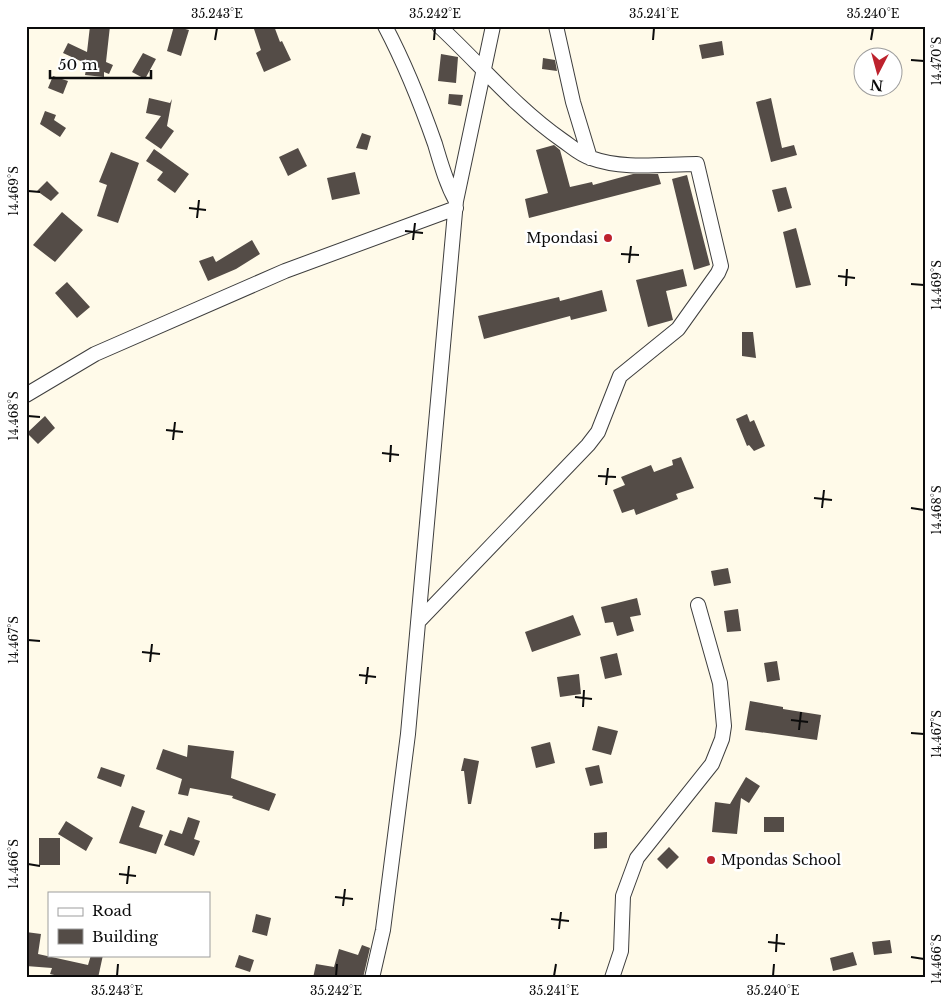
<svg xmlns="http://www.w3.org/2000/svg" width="951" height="1004" font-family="'Libre Baskerville',serif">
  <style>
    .building { fill: #544c47 }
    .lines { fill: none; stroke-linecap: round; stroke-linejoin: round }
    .street-casing { stroke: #3e3e3e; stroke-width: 16 }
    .street { stroke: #fff; stroke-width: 14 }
    .ticks { fill: none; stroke: #0b0b0b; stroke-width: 2 }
    .poi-dot { fill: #bd222d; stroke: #fff; stroke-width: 2 }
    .labels { text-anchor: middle; stroke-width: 5; stroke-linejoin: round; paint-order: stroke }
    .poi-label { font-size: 14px; fill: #0b0b0b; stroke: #fff; text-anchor: end }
    .neatline { fill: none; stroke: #0b0b0b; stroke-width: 2 }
    .ticks-label { font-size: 12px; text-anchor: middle; fill: #0b0b0b }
  </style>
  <rect width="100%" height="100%" fill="#fffae9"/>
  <path class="building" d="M90,26h20l-4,36 7,3 -4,9 -5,-2v5l-19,-2 2,-11 -24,-11 5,-10 19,9z
    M174,26l15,4 -8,26 -14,-5z
    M253,26h21l6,16 2,-1 9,19 -27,12 -8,-19 5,-3z
    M722,41l2,14 -22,4 -3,-14z
    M143,53l13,6 -11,20 -13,-7z
    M441,54l17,3 -2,26 -18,-2z
    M543,58l12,2 2,11 -15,-2z
    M53,76l15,5 -5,13 -15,-6z
    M449,94l14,1 -2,11 -13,-2z
    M149,98l21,5 2,-4 -5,27 7,5 -13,18 -16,-11 16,-22 -15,-3z
    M771,98l11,50 12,-3 3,10 -26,7 -15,-60z
    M45,111l11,4 -2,5 12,8 -6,9 -20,-13z
    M362,133l9,3 -4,14 -11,-2z
    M554,145l6,5 10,37 22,-5 1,3 40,-11h25l3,10 -132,34 -4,-19 23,-6 -12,-43z
    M298,148l9,18 -19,10 -9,-19z
    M154,149l35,25 -14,19 -18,-13 6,-8 -17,-11z
    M111,152l28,11 -21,60 -21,-7 10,-31 -8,-3z
    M355,172l5,22 -28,6 -5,-22z
    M687,175l23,90 -16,5 -22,-91z
    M47,181l12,12 -8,8 -14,-10z
    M786,187l6,21 -14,4 -6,-22z
    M62,212l21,18 -28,32 -22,-17z
    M796,228l15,57 -15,3 -13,-56z
    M252,240l8,14 -24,15 -28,12 -9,-20 14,-5 3,6z
    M683,269l4,17 -21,5 7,29 -25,7 -12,-47z
    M67,282l23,25 -13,11 -22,-25z
    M602,290l5,21 -36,9 -1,-4 -86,23 -6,-23 81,-19 1,4z
    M742,332h11l3,26 -14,-2z
    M747,414l3,8 4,-2 11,26 -11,5 -5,-6 -2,1 -11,-27z
    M45,416l10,12 -17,16 -11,-11z
    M681,457l13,31 -18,6 2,5 -42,16 -2,-6 -12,4 -9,-23 12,-5 -4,-8 30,-12 3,7 19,-7 -1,-5z
    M728,568l3,15 -17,3 -3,-15z
    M637,598l4,17 -11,2 4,14 -17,5 -4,-14 -8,1 -4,-16z
    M738,609l3,22 -14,1 -3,-21z
    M573,615l8,20 -49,17 -7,-20z
    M617,653l5,22 -17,4 -5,-22z
    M777,661l3,19 -13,2 -3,-19z
    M579,674l2,20 -21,3 -3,-20z
    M750,701l33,6v2l38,6 -4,25 -72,-10z
    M598,726l20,5 -7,24 -19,-5z
    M550,742l5,21 -19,5 -5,-21z
    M188,745l46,6 -3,27 45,16 -7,17 -37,-13 1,-2 -43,-8 -2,8 -10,-2 4,-15 -26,-10 7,-20 24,8z
    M464,758l15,3 -8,43h-3l-4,-33h-3z
    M599,765l4,18 -13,3 -5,-18z
    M101,767l24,8 -4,12 -24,-9z
    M746,777l14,9 -11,17 -8,-5 -4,36 -25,-2 3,-30 15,2z
    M132,806l13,5 -6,16 24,8 -7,19 -37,-11z
    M188,817l12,4 -6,18 6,2 -6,15 -30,-11 6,-15 12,4z
    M764,817h20v15h-20z
    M66,821l27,17 -7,13 -28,-17z
    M607,832v16l-13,1v-16z
    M39,838h21v27h-21z
    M669,847l10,10 -12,12 -10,-10z
    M256,914l15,4 -4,18 -15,-4z
    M26,932l15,2 -3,20 50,11 3,-10h12l-5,23h-31l-17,-4 2,-6 -26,-2z
    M890,940l2,13 -18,2 -2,-13z
    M362,945l8,3 -7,30h-50l3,-14 18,3 5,-18 19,6z
    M853,952l4,13 -24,6 -3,-13z
    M239,955l15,5 -4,12 -15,-5z"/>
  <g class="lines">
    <defs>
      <path id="street" d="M385,26c20,38 36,78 50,118 6,20 11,39 21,57
        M556,26l17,76 17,56
        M26,395l69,-41 190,-83 171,-63
        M418,622l170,-177 10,-13 22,-56 58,-47 40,-56 3,-7 -24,-102c-34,0 -74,6 -106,-6 -11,-3 -20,-12 -29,-18 -46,-32 -82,-76 -123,-114
        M372,978l11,-48 25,-196 48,-533 37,-175
        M612,978l9,-27 2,-55 14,-38 75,-94 10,-25 2,-13 -4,-43 -22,-78"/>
    </defs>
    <use href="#street" class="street-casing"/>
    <use href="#street" class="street"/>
  </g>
  <path class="ticks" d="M215,40l2,-12M434,40l1,-12M653,40l1,-12M871,40l2,-12M911,60l13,1M28,191l12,1M189,208l17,2M197,218l2,-18M405,231l18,2M413,240l2,-17M621,254l18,1M629,263l2,-17M838,276l17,2M911,284l13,1M846,286l1,-17M28,416l12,1M166,430l17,2M173,440l2,-18M382,453l17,2M390,462l1,-17M598,476l18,1M606,485l2,-17M814,498l18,2M822,508l2,-18M911,508l13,2M28,640l12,1M142,652l18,2M150,662l2,-18M359,675l17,2M366,684l2,-17M575,697l17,2M583,707l1,-17M791,720l17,2M799,730l2,-18M911,733l13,1M28,864l12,2M119,874l17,2M127,884l2,-18M335,897l18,2M343,906l2,-17M551,919l18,2M559,929l2,-17M768,942l17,2M776,952l1,-18M911,957l13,2M117,976l1,-12M336,976l1,-12M554,976l2,-12M773,976l1,-12"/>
  <g class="poi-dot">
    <circle cx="608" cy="238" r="5"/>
    <circle cx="711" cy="860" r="5"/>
  </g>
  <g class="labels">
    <g class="poi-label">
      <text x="598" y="243">Mpondasi</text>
      <text x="721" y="865" text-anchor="start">Mpondas School</text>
    </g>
  </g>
  <rect width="951" height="1004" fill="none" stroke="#ffffff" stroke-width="55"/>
  <rect x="48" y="892" width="162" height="65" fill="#ffffff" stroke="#9d9d9d"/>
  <rect x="58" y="908" width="25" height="8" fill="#ffffff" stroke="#9d9d9d"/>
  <text x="92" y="916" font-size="15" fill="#0b0b0b">Road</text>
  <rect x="58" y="929" width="25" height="15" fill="#544c47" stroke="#9d9d9d"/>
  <text x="92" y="942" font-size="15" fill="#0b0b0b">Building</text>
  <g transform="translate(878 72) rotate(186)"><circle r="24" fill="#ffffff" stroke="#9d9d9d"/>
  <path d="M0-4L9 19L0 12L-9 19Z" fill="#bd222d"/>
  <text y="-8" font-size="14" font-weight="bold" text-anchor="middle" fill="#0b0b0b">N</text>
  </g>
  <path d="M50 70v8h101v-8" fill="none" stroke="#0b0b0b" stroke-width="2.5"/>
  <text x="58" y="70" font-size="15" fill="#0b0b0b" stroke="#ffffff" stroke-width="4" paint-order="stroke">50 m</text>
  <rect x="28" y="28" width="896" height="948" class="neatline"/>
  <g class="ticks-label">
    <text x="217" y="18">35.243°E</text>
    <text x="435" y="18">35.242°E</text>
    <text x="654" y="18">35.241°E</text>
    <text x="873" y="18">35.240°E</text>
    <text transform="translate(937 61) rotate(-90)" y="4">14.470°S</text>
    <text transform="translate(14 191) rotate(-90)" y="4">14.469°S</text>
    <text transform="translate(937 285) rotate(-90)" y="4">14.469°S</text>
    <text transform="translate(14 416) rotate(-90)" y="4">14.468°S</text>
    <text transform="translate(937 510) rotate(-90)" y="4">14.468°S</text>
    <text transform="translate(14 640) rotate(-90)" y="4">14.467°S</text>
    <text transform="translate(937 734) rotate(-90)" y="4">14.467°S</text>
    <text transform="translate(14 864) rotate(-90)" y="4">14.466°S</text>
    <text transform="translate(937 959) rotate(-90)" y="4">14.466°S</text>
    <text x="117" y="995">35.243°E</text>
    <text x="336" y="995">35.242°E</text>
    <text x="554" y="995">35.241°E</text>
    <text x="773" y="995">35.240°E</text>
  </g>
</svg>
